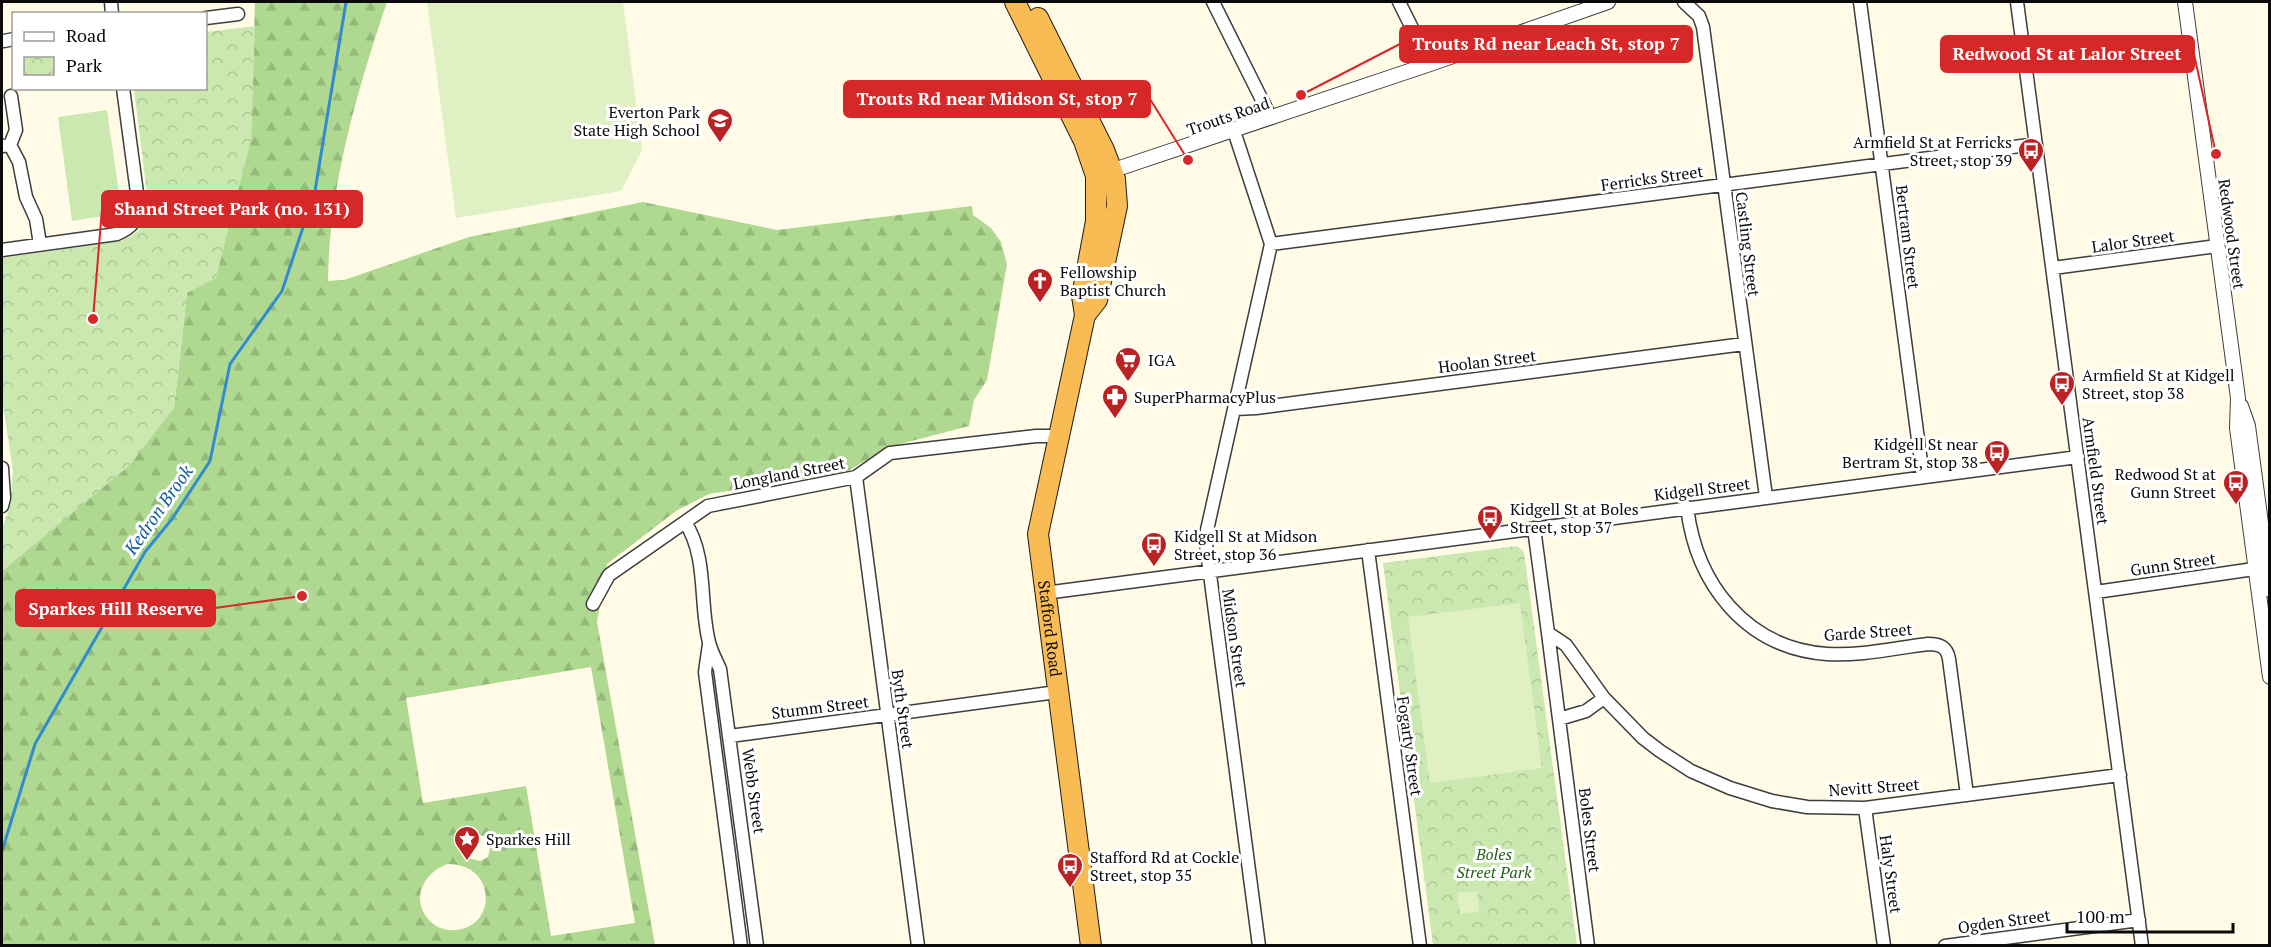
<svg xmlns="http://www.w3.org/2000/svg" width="2271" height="947" font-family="'PT Serif',serif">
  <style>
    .grass { fill: #cce8b1 }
    .forest { fill: url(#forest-firs); fill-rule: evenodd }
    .park { fill: url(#park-crowns) }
    .pitch { fill: #dff0c3 }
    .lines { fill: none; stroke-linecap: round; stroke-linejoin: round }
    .stream { stroke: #318bce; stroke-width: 3 }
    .minor-casing { stroke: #3d3d3d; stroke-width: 15 }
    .tertiary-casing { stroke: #3d3d3d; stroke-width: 16 }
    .trunk-casing { stroke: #1b1b1b; stroke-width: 22 }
    .minor { stroke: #fff; stroke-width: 12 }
    .tertiary { stroke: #fff; stroke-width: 14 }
    .trunk { stroke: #f9bc54; stroke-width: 20 }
    .labels { text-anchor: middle; stroke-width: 6; stroke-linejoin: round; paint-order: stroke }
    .poi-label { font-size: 16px; fill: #0a0a0a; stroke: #fff; text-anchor: start }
    .street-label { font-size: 16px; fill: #0a0a0a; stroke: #fff }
    .park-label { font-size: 16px; font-style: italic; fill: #27611b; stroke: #fff }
    .water-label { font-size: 18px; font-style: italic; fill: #135c9b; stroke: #fff }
    .leader { fill: none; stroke: #d62828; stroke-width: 2 }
    .callout-dot { fill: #d62828; stroke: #fff; stroke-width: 2 }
    .callout { fill: #d62828; stroke: #d62828; stroke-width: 2 }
    .callout-label { font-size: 18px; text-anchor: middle; font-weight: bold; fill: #fff }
  </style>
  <defs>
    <pattern id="forest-firs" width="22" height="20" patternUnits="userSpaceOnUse" patternTransform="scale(1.5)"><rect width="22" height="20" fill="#afd990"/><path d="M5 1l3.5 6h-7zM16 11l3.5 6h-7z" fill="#95b97b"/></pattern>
    <pattern id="park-crowns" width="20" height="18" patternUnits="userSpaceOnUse" patternTransform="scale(1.5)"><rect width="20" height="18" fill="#cce8b1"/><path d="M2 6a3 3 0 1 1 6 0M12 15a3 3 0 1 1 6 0" fill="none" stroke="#aec697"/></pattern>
  </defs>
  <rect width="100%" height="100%" fill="#fffbe7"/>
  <path class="grass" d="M107,110l14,97 -5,7 -44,7 -14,-104z"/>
  <path class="forest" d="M255,2h132c-30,89 -58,184 -59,279l16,-1 125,-43 174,-35 134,28 195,-24 1,9 18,13 10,14 6,22 -20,116 -13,20 -5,26 -80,21 -43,25 -137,22 -33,17 -69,53 -10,58 58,323 -653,1v-375l50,-42 122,-121 13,-115 64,-153zM591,667l44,256 -84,13 -25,-150 -103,17 -17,-105zM477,834l8,3 6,7 -3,13 -8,4 -12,-3 -4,-9 4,-12zM448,864c49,0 49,63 8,66 -9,1 -19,-2 -25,-8 -22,-20 -8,-50 17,-58z"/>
  <path class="park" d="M255,26l-4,114 -35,138 -29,15 -13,115 -45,58 -127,105v-42l8,-24 3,-34 -11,-73v-140l119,-17c18,-9 22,-12 28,-31l-15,-121 72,-1v-56z
    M1517,546l7,6 53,393h-144l-50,-382z"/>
  <path class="pitch" d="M427,2h196l19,148 -21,41 -165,27z
    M1520,603l22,165 -112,15 -22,-166z
    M1477,891l2,20 -19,3 -3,-21z"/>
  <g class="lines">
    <path class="stream" d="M2,851l33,-107 110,-192 27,-33 38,-58 20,-97 52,-73 33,-100 31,-189"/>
    <defs>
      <path id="minor" d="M111,2l1,12
        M1213,2l58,116
        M1399,2l31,62
        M1684,2l15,14 4,11 63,470
        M1860,2l63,475
        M2017,2l125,944
        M206,18l32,-4
        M4,41l10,-2
        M1234,131l37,113 -64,286 -1,14 53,402
        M10,145l6,-15 -5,-34
        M2,146l8,-1 9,17 7,35 10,22 4,25
        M1271,244l765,-100
        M2,250l115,-16c13,-6 19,-11 22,-26l-16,-120
        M2053,268l164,-22
        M1235,409l21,-1 488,-64
        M2,468l2,30 -2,8
        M856,477l62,469
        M1687,507c9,77 59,141 140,147 34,2 68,-6 101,-10 12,0 19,3 21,15l18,136
        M685,522c23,35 14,81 24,120 2,9 7,18 11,27l37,277
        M1534,528l14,105 18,12 38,53 39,40 17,13 31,20 39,17 42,13 35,6 58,1 255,-33
        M1368,550l52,396
        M2096,592l158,-23
        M1045,593l1033,-136
        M593,604l16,-29 99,-69 148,-29 34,-24 146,-17h23
        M1548,633l40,313
        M709,644l-4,28 36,274
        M1559,719l27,-8 18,-13
        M730,736l327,-44
        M1865,808l19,138
        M1945,946l194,-26"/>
      <path id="tertiary" d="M2185,2l53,396 -1,30 33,249
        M1105,173l325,-109 178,-62
        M2241,406l7,20 22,164"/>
      <g id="trunk">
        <path id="s1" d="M1015,2l69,139 12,35v45l-14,75 3,19 -47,219 53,412"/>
        <path d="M1038,18l66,132 11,29 2,27 -20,94 -12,15"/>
      </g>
    </defs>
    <use href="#minor" class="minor-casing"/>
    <use href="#tertiary" class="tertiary-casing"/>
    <use href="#trunk" class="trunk-casing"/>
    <use href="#minor" class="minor"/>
    <use href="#tertiary" class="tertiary"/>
    <use href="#trunk" class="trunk"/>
  </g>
  <defs>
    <symbol id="school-pin" viewBox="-11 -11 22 30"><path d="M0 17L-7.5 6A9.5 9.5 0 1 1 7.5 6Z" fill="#ba2224" stroke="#fff"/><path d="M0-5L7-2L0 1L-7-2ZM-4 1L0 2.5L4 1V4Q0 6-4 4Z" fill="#fff"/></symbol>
    <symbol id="bus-pin" viewBox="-11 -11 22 30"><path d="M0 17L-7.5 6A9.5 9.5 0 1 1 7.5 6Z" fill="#ba2224" stroke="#fff"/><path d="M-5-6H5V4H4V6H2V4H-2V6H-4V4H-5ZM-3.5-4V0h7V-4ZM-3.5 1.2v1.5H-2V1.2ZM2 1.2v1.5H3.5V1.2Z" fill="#fff"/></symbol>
    <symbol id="church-pin" viewBox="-11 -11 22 30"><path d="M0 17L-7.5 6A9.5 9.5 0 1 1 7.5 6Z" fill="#ba2224" stroke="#fff"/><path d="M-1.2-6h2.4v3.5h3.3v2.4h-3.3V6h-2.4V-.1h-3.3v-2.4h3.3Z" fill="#fff"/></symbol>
    <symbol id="supermarket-pin" viewBox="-11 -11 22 30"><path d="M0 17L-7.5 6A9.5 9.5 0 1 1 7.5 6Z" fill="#ba2224" stroke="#fff"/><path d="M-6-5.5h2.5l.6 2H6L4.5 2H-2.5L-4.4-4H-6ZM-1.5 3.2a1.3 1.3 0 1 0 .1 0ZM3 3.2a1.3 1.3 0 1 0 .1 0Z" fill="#fff"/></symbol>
    <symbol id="pharmacy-pin" viewBox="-11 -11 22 30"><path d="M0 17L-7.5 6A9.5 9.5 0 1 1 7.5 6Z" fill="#ba2224" stroke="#fff"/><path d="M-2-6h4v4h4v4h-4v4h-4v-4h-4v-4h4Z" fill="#fff"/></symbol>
    <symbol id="sight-pin" viewBox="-11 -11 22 30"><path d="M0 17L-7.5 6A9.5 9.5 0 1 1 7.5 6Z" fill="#ba2224" stroke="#fff"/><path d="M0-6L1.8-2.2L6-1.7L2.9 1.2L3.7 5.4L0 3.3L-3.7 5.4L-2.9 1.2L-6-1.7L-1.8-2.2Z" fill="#fff"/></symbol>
  </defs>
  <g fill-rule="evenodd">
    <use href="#school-pin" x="705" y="106" width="30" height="40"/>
    <use href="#bus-pin" x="2016" y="136" width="30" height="40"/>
    <use href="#church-pin" x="1025" y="266" width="30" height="40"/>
    <use href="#supermarket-pin" x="1113" y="345" width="30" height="40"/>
    <use href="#bus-pin" x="2047" y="369" width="30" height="40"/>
    <use href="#pharmacy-pin" x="1100" y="382" width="30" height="40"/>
    <use href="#bus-pin" x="1982" y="438" width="30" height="40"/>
    <use href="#bus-pin" x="2221" y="468" width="30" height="40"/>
    <use href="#bus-pin" x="1475" y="503" width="30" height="40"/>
    <use href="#bus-pin" x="1139" y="530" width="30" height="40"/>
    <use href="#sight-pin" x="452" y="824" width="30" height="40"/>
    <use href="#bus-pin" x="1055" y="851" width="30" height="40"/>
  </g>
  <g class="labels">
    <g class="poi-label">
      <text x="700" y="118" text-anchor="end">Everton Park<tspan x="700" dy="18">State High School</tspan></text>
      <text x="2012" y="148" text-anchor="end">Armfield St at Ferricks<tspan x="2012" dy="18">Street, stop 39</tspan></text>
      <text x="1060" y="278">Fellowship<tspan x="1060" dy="18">Baptist Church</tspan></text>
      <text x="1148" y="366">IGA</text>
      <text x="2082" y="381">Armfield St at Kidgell<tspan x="2082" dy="18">Street, stop 38</tspan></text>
      <text x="1134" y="403">SuperPharmacyPlus</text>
      <text x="1978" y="450" text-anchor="end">Kidgell St near<tspan x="1978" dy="18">Bertram St, stop 38</tspan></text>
      <text x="2216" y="480" text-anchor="end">Redwood St at<tspan x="2216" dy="18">Gunn Street</tspan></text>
      <text x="1510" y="515">Kidgell St at Boles<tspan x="1510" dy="18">Street, stop 37</tspan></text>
      <text x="1174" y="542">Kidgell St at Midson<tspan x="1174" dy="18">Street, stop 36</tspan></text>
      <text x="486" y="845">Sparkes Hill</text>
      <text x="1090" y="863">Stafford Rd at Cockle<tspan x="1090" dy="18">Street, stop 35</tspan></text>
    </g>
    <g class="street-label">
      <text transform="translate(1228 116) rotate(-19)" y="6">Trouts Road</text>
      <text transform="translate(1652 178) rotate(-8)" y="6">Ferricks Street</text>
      <text transform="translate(2232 234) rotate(82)" y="6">Redwood Street</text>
      <text transform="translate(1908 237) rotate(83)" y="6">Bertram Street</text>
      <text transform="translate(2133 241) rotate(-8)" y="6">Lalor Street</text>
      <text transform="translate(1748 244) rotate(83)" y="6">Castling Street</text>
      <text transform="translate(1487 361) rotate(-7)" y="6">Hoolan Street</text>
      <text transform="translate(2096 471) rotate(82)" y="6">Armfield Street</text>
      <text transform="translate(789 473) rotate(-11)" y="6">Longland Street</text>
      <text transform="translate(1702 489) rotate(-7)" y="6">Kidgell Street</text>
      <text transform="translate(2173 564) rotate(-8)" y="6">Gunn Street</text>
      <text dy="6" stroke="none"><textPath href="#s1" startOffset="652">Stafford Road</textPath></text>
      <text transform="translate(1868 632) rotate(-4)" y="6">Garde Street</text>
      <text transform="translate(1235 638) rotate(82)" y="6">Midson Street</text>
      <text transform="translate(820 707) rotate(-7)" y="6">Stumm Street</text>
      <text transform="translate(903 709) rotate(82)" y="6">Byth Street</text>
      <text transform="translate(1410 746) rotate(82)" y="6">Fogarty Street</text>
      <text transform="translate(1874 787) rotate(-4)" y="6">Nevitt Street</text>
      <text transform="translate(754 791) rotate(82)" y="6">Webb Street</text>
      <text transform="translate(1590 830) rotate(83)" y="6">Boles Street</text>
      <text transform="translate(1891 874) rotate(82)" y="6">Haly Street</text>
      <text transform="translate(2004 921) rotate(-8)" y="6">Ogden Street</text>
    </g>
    <g class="park-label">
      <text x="1494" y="860">Boles<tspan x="1494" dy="18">Street Park</tspan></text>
    </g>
    <g class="water-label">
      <text transform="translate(159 510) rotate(-55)" y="6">Kedron Brook</text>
    </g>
  </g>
  <path class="leader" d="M1301 95L1400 44M2216 154L2194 54M1188 160L1150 99M93 319L102 209M302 596L215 608"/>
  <g class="callout-dot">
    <circle cx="1301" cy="95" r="6"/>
    <circle cx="2216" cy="154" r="6"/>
    <circle cx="1188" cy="160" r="6"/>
    <circle cx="93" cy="319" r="6"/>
    <circle cx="302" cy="596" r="6"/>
  </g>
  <g class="callout">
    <rect x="1400" y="26" width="292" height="36" rx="6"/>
    <rect x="1941" y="36" width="253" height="36" rx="6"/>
    <rect x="844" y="81" width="306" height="36" rx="6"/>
    <rect x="102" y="191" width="260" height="36" rx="6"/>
    <rect x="16" y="590" width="199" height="36" rx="6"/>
  </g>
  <g class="callout-label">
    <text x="1546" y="50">Trouts Rd near Leach St, stop 7</text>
    <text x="2067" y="60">Redwood St at Lalor Street</text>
    <text x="997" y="105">Trouts Rd near Midson St, stop 7</text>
    <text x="232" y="215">Shand Street Park (no. 131)</text>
    <text x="116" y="615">Sparkes Hill Reserve</text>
  </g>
  <rect width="2271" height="947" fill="none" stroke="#0a0a0a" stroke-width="6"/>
  <rect x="12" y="12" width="195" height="78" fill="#ffffff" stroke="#9d9d9d" stroke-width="1.5"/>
  <rect x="24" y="32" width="30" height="9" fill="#ffffff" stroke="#9d9d9d" stroke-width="1.5"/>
  <text x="66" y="42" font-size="18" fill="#0a0a0a">Road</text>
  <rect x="24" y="57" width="30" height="18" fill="url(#park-crowns)" stroke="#9d9d9d" stroke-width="1.5"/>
  <text x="66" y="72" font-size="18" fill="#0a0a0a">Park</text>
  <path d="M2067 923v9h166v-9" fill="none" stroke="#0a0a0a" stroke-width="3"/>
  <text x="2076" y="923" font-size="18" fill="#0a0a0a" stroke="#ffffff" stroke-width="4.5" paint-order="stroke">100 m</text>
</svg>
